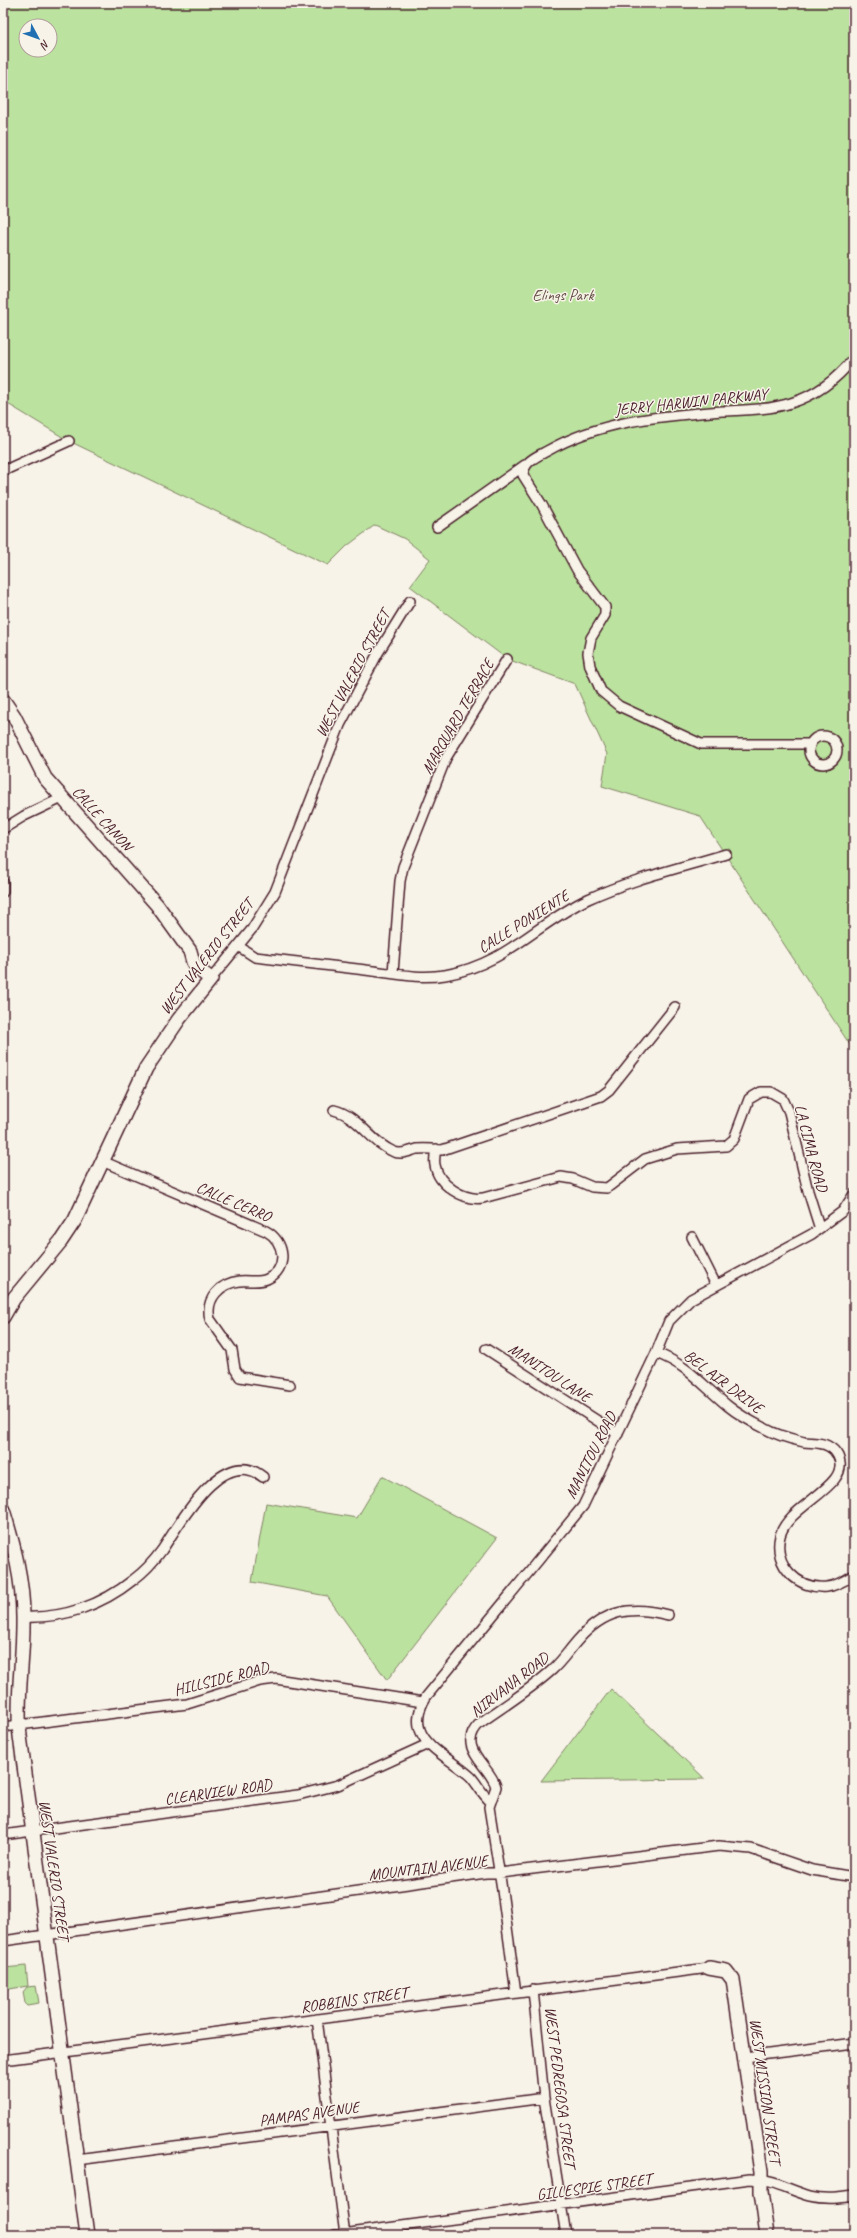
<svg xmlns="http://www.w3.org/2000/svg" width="857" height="2238" font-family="Caveat,sans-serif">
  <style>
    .green { fill: #bbe39f; stroke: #828165; fill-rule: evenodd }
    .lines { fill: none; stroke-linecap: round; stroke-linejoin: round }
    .street-casing { stroke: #4a1f2b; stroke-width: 12 }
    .secondary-casing { stroke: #4a1f2b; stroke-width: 16 }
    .street { stroke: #f7f3e8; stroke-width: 9 }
    .secondary { stroke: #f7f3e8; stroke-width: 13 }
    .labels { text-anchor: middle; stroke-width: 3; stroke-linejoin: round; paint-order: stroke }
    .park-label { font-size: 16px; fill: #665048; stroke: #f7f3e8 }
    .street-label { font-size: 16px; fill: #4a1f2b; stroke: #f7f3e8 }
  </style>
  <rect width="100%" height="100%" fill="#f7f3e8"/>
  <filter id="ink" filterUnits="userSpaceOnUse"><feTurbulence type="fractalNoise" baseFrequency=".025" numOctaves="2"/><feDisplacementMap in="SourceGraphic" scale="8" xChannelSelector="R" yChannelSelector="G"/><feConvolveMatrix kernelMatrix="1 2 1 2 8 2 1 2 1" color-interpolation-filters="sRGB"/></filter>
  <g filter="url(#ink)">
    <path class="green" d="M3,3h851v1048l-154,-235 -98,-30 5,-32 -32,-70 -68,-25 -97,-73 20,-27 -25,-20 -30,-14 -28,21 -19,19 -259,-124 -66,-40zM26,26h24v24h-24z
      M382,1476l115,62 -110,142 -60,-84 -75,-14 14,-79 91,15z
      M611,1689l94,90 -164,2z
      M26,1966l2,20 -25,4v-22z
      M36,1986l3,17 -12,2 -2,-2 -2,-11 4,-5z"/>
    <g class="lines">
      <defs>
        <path id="street" d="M3,471l66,-30
          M437,527l88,-62
          M809 750a14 14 0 1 1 28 0a14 14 0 1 1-28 0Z
          M810,744h-109l-82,-38 -18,-15 -11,-25 -2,-13 3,-15 14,-23v-8l-28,-37 -35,-65 -19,-30c1,-14 13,-18 24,-24 54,-31 114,-35 175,-40 23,-1 47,-1 69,-8 26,-8 46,-24 63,-45
          M3,829l21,-13 38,-18
          M3,882v10
          M238,946l17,11c40,5 79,9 118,14 24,3 47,8 72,4 62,-11 90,-51 143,-76 44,-20 92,-31 138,-45
          M393,973l7,-92 3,-14 43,-109 61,-99
          M211,979l41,-50 23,-37 65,-167 38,-72 32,-52
          M334,1110c25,6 37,33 60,42 9,3 15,-1 23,-3 8,-1 17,0 25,1l159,-54 8,-6 66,-83
          M436,1149c-1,5 -2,11 -1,16 3,20 29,36 48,33l78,-21 12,2 19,8 15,1 38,-29 32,-10 49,-3 8,-7 15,-40 12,-7h10l12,7 6,13 19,79 11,35
          M102,1161l164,70c19,10 23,38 1,48 -9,4 -18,1 -27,2 -20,2 -35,18 -30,38l22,31 3,19 5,8 50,8
          M692,1237l24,48
          M486,1349l132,85
          M656,1353c32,12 47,33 72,53 11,9 24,16 36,22 12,7 27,11 40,14 8,1 17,0 24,4 4,2 8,6 10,10 15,30 -50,48 -58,80 -7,29 18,54 47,51 9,-1 19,-7 27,-12
          M23,1617c40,2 79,-12 110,-37 11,-8 21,-19 29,-30 18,-27 61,-106 101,-73
          M3,1727l184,-23 73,-23 16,-2 147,23
          M490,1801c-8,-7 -12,-16 -19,-24 -24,-23 -71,-37 -45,-80l157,-191 73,-153 13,-32 22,-22 121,-65 31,-23 11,-17
          M3,1835l295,-40 40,-10 90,-41
          M3,1941l483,-68h14l219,-27 32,3 61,21 42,7
          M533,1990l11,108 22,137
          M516,1993l-15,-110 -12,-76 7,-20c-5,-21 -42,-39 -16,-64 24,-17 50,-33 72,-53 10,-9 17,-20 26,-30 26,-30 53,-35 90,-25
          M317,2019l28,216
          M745,2057l109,-14
          M3,2060l706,-92
          M77,2160l467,-62
          M335,2235l415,-56c25,1 38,11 60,17 15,4 30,2 44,0"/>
        <path id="secondary" d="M3,700l11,16 31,62 112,127 33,46 3,11 5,7 13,10 -32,40 -33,49 -71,152 -14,21 -47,57 -11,19
          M3,1510c11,36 20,70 20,107 1,40 -7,79 -3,119l67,499
          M709,1968l17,3 7,9 1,6 27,186v20l6,43"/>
      </defs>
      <use href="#street" class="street-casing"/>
      <use href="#secondary" class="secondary-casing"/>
      <use href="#street" class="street"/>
      <use href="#secondary" class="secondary"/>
    </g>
  </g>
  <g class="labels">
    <g class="park-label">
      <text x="563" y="300">Elings Park</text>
    </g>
    <g class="street-label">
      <text transform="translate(691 401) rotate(-6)" y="6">JERRY HARWIN PARKWAY</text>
      <text transform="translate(352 673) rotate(-62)" y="6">WEST VALERIO STREET</text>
      <text transform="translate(457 716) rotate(-60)" y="6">MARQUARD TERRACE</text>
      <text transform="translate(103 818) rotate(48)" y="6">CALLE CANON</text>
      <text transform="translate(523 921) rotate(-32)" y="6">CALLE PONIENTE</text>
      <text transform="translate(206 956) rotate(-52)" y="6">WEST VALERIO STREET</text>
      <text transform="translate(812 1148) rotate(75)" y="6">LA CIMA ROAD</text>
      <text transform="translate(234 1201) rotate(23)" y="6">CALLE CERRO</text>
      <text transform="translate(550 1372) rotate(33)" y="6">MANITOU LANE</text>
      <text transform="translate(724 1381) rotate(37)" y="6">BEL AIR DRIVE</text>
      <text transform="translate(590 1455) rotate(-63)" y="6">MANITOU ROAD</text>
      <text transform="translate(221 1678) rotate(-14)" y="6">HILLSIDE ROAD</text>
      <text transform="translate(509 1684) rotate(-38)" y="6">NIRVANA ROAD</text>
      <text transform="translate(218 1791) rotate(-8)" y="6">CLEARVIEW ROAD</text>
      <text transform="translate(428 1867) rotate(-7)" y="6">MOUNTAIN AVENUE</text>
      <text transform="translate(55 1870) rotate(82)" y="6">WEST VALERIO STREET</text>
      <text transform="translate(354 1999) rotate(-8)" y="6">ROBBINS STREET</text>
      <text transform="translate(561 2087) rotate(83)" y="6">WEST PEDREGOSA STREET</text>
      <text transform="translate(766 2091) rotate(82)" y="6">WEST MISSION STREET</text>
      <text transform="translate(309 2113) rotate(-8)" y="6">PAMPAS AVENUE</text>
      <text transform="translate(594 2186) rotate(-8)" y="6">GILLESPIE STREET</text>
    </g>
  </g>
  <rect width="857" height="2238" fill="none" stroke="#f7f3e8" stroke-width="16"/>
  <rect x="8" y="8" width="841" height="2222" fill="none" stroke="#4a1f2b" stroke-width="1.5" filter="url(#ink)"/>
  <g transform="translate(38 38) rotate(131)"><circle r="19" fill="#f7f3e8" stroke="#b29e9c"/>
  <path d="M0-3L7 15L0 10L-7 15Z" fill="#1f6fb2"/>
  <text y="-6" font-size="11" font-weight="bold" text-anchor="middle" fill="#4a1f2b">N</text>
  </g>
</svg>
